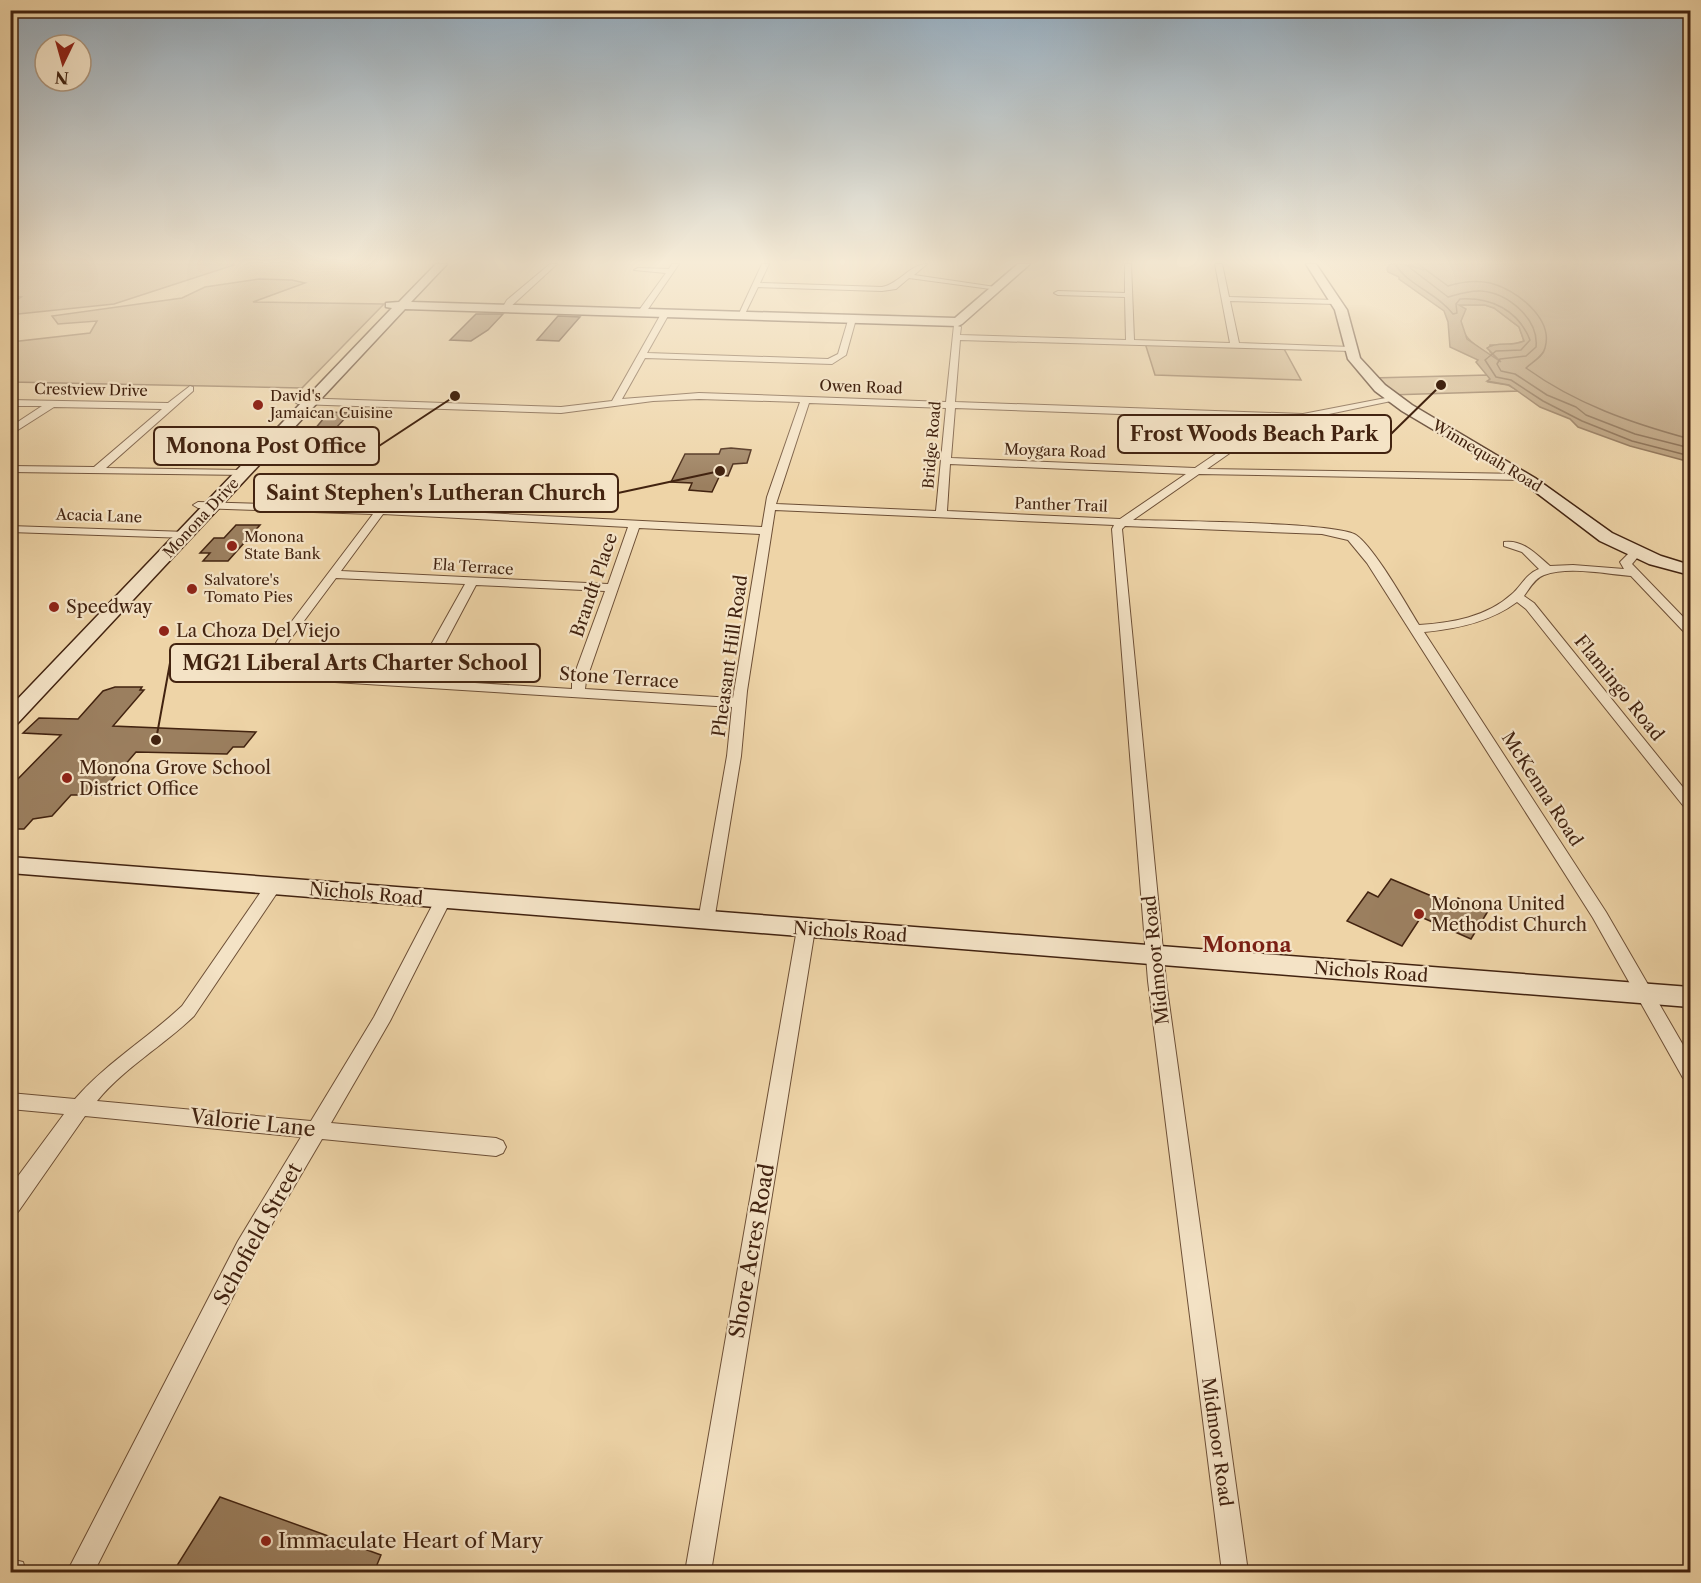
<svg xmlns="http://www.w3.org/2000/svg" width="1701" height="1583" font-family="'Libre Caslon Text',serif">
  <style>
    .green { fill: #d1b68d; stroke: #8a6c4e; stroke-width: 1.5 }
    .water { fill: #b49874; stroke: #86694c; stroke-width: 1.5; fill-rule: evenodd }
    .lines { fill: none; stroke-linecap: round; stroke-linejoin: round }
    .shore { stroke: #7b5e42; stroke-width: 1.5 }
    .building { fill: #9b7f5f; stroke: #422310; stroke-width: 1.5 }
    .street-casing { stroke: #6d4f36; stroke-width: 2 }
    .secondary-casing { stroke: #422310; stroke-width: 3 }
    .street { fill: #f4e3c6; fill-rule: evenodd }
    .secondary { fill: #f4e3c6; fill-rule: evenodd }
    .poi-dot { fill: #8f2418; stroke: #f4e3c6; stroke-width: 2 }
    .labels { text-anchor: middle; stroke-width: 4.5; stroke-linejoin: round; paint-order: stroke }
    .far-street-label { font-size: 15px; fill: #422310; stroke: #f4e3c6 }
    .far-poi-label { font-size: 15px; fill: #422310; stroke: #f4e3c6; text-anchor: start }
    .street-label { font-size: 18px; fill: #422310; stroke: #f4e3c6 }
    .poi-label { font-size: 18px; fill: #422310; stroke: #f4e3c6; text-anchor: start }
    .quarter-label { font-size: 21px; font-weight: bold; fill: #7a1f14; stroke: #f4e3c6 }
    .near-street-label { font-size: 21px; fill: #422310; stroke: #f4e3c6 }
    .near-poi-label { font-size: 21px; fill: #422310; stroke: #f4e3c6; text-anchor: start }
    .leader { fill: none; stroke: #422310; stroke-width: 2 }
    .callout-dot { fill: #422310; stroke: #f4e3c6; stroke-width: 2 }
    .callout { fill: #f4e3c6; stroke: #422310; stroke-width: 2 }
    .callout-label { font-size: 20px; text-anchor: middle; font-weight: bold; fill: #422310 }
  </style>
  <rect width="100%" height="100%" fill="#eed4a7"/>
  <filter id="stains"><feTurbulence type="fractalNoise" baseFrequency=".00333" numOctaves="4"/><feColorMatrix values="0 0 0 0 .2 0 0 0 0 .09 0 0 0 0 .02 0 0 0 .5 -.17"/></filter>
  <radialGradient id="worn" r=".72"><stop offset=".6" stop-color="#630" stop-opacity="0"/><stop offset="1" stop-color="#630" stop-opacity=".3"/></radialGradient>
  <path class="green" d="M11,264h222l1,1 -120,39 -96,10h-7v-11l10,-6 -10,-1z
    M259,279l33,1 13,3 -52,19 131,2 -82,84 -291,-6v-40l79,-9 7,-12 -39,3 -6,-8 130,-18 23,-11z
    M1458,305h27l9,3 25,19 5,14 -14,4h-20v7l11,11c-15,-12 -46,-24 -39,-49z
    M1145,343l138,4 18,33 -146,-5z
    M1488,375l2,4 -2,3 20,3 11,6 -130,4 -17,-17z"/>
  <path class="water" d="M1390,264h12l22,6 -16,-6h282v198l-60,-16 -52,-19 -8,-8 -30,-12 -31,-22 -22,-4 3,-2 -14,-17 2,-2 -28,-13 -2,-25 -4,-11 -45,-32v-2l-11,-5 -1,-3zM1459,305h26l9,3 25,19 5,14c-12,6 -27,0 -37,7l14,14 -34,-23 -6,-18 5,-12z"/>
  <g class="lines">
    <path class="shore" d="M1395,264c14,22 42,29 58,50l4,-1 -1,-9 4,-5c31,-2 58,11 70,41l-9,10 -25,1 -11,9 11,17 15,3 32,21 39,20 50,20 58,15
      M1405,264l43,33c11,-3 22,-7 33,-6 27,2 58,28 55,56l-10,9 -26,3 -3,5 4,7 14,3 32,21 29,12 10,8 49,19 55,14
      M1418,264l30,22c13,-4 28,-6 42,-3 25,6 64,35 55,65 -2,9 -13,14 -19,20 50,36 105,55 164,71"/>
  </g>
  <path class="building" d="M476,314h27l-15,16 -17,11 -21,-1z
    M558,316l22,1 -21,24 -22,-1z
    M329,412l21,1 -15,16h13l-10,13h-34z
    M731,448l20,2 -4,13 -14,1 -5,12 -8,-1 -8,17 -23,-2 3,-7 -21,-1 14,-28h34l2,-5z
    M236,525h24l-32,36h-25l7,-8h-10l14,-15h10z
    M115,687h27l-2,3h4l-31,36 143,6 -12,15h-11l-6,7 -91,-2 -37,43h-28l-19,21 -19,3 -9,10h-14v-42l51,-52 -38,-2 16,-15 39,1 25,-28z
    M1391,879l62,26 5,-7 30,13 -17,28 -50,-22 -19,29 -55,-25 21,-29 10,5z
    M220,1497l161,58 -7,17h-201z"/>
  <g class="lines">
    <defs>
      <path id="street" d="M550,264h7l-50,46h-6l6,-10z
        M672,264h7l-35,51h-6l-1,-2 29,-40 -32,-3 4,-2 31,1z
        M762,264h7l-9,19 122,4c17,-3 28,-23 45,-23l-13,11 88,13 -4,2 -89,-12 -13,11 -14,2 -124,-4 -14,29 -7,2z
        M1125,264h6l3,76 96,3 -15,-79h7l7,33 107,3 4,2 -4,2 -106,-3 9,42 112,4 4,2 -4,2 -391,-11 -5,62 348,12 93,-18v4l-91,19 -48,15 -50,35 317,5 5,3 -5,3 -325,-6 -66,46c35,1 204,2 223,15 18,12 50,69 63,90 32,-2 68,-8 93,-31 10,-9 14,-20 27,-25l-17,-17 -18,-6v-4c19,-3 33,13 46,24l23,-1 51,4 -4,-7 12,-12 4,-1 6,3 -10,12 58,60v11l-4,-1 -55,-58c-26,-2 -62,-10 -87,-1 -9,3 -15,14 -20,21l10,7 156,193v14l-5,-2 -159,-199 -9,-7c-27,20 -60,27 -93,30l182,280 84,145v24l-7,-3 -90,-160 -226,-355 -19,-23 -26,-6 -197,-8 -3,3 44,452 82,591h-26l-74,-591 -36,-452 2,-4 -339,-15 -28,181 -6,65 -27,165 -2,4h-12l-2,-4 29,-165 5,-49 -413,-26c-20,-2 -39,-4 -51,-21l9,-19 96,-127 -175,-6 -5,-3 5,-3 168,5 396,20 5,-30 33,-95 -101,-3 -46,2 -92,12 -263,-9 -5,-3 5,-3 263,9 51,-6 49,-87 4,-2 4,2 -22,39 181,6 10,-5 11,-37 7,2 -10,36 -14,9 -187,-6 -23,41 77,-6 247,9 8,-77 7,2 -1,8 166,5 -1,-43 -67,-2 -4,-2 4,-2 67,2zM809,403l137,5 -10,103 -160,-7zM955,408l330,12 -34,10 -56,38 -244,-10zM950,464l236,10 -66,45 -173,-8zM383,514l245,13 -20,57 -267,-13zM639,528l121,6 -27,164 -148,-9 1,-8zM336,578l129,6 -47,84 -3,11c-27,-2 -120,0 -134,-19l8,-19zM476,585l129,6 -33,90v8l-144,-9 4,-12z
        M190,386l3,1v4l-87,77 137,2 4,1v4l-237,-3v-6l84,1 68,-58 -108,-2 -44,28v-8l32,-21h-32v-6l158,3z
        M10,526l177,6 6,3 -6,3 -177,-6z
        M273,881l6,2 2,4 -87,129c-31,30 -70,52 -97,85l214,20 63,-104 61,-117 2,-4h12l2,4 -61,121 -59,102 165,15 7,3 3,6 -3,6 -7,3 -174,-17 -68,116 -160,317h-27l171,-331 63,-104 -216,-21 -67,96 -8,2v-27l54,-73 -54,-5v-16l65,6c31,-36 72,-60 107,-93l85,-123z
        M806,923l6,2 3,4 -104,643h-26l112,-643 3,-4z
        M10,1559l13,3 3,10h-16z"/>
      <path id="secondary" d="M436,264h11l-36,38 544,16 63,-54h12l-68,60 -4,2 -553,-17 -388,415 -7,2v-19l382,-399 -6,-1v-4l13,-1z
        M1306,264h10l31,46 13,48 25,27 27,20 123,73 77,55 49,23 29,9v10l-41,-11 -49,-23 -75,-57 -123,-73 -27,-20 -27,-32 -13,-49z
        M10,857l1680,130v20l-1680,-134z"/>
    </defs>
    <use href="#street" class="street-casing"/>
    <use href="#secondary" class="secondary-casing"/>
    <use href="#street" class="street"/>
    <use href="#secondary" class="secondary"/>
  </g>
  <linearGradient id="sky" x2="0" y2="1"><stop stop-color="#93a9ba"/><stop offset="0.54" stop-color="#f7ecd7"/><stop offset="1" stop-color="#f7ecd7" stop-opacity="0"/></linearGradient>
  <rect width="1701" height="486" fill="url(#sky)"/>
  <g class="poi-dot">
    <circle cx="258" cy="405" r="6"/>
    <circle cx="232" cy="546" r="6"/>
    <circle cx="192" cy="589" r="6"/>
    <circle cx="54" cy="607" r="6"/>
    <circle cx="164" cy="631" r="6"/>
    <circle cx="67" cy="778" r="6"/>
    <circle cx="1419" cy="914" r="6"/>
    <circle cx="266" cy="1541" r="6"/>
  </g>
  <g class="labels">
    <g class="far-street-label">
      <text transform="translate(861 387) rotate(2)" y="5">Owen Road</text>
      <text transform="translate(91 390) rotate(1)" y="5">Crestview Drive</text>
      <text transform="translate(932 445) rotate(-85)" y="5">Bridge Road</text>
      <text transform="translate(1055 451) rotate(2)" y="5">Moygara Road</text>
      <text transform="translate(1487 456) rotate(31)" y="5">Winnequah Road</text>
      <text transform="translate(1061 505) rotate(2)" y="5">Panther Trail</text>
      <text transform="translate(99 516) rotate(2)" y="5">Acacia Lane</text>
      <text transform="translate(201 518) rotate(-47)" y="5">Monona Drive</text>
      <text transform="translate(473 567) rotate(4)" y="5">Ela Terrace</text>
    </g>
    <g class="far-poi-label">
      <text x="270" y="401">David's<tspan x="270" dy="17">Jamaican Cuisine</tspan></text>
      <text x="244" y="542">Monona<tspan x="244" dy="17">State Bank</tspan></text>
      <text x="204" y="585">Salvatore's<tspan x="204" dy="17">Tomato Pies</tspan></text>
    </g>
    <g class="street-label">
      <text transform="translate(594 585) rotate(-71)" y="6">Brandt Place</text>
      <text transform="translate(730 656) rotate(-82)" y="6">Pheasant Hill Road</text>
      <text transform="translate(619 678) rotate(4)" y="6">Stone Terrace</text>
      <text transform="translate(1619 688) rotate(51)" y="6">Flamingo Road</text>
      <text transform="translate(1542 789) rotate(57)" y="6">McKenna Road</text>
      <text transform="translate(366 894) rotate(5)" y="6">Nichols Road</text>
      <text transform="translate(850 932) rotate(4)" y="6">Nichols Road</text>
      <text transform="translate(1156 960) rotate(-96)" y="6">Midmoor Road</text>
      <text transform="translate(1371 972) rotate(4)" y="6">Nichols Road</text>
      <text transform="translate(1217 1442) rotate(82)" y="6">Midmoor Road</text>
    </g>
    <g class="poi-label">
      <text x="66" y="613">Speedway</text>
      <text x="176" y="637">La Choza Del Viejo</text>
      <text x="79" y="774">Monona Grove School<tspan x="79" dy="21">District Office</tspan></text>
      <text x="1431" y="910">Monona United<tspan x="1431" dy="21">Methodist Church</tspan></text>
    </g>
    <g class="quarter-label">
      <text x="1247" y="952">Monona</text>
    </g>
    <g class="near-street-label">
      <text transform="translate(253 1123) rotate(6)" y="7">Valorie Lane</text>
      <text transform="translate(258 1234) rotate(-61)" y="7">Schofield Street</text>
      <text transform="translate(752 1251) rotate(-80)" y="7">Shore Acres Road</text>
    </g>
    <g class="near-poi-label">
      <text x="278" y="1548">Immaculate Heart of Mary</text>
    </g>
  </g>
  <path class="leader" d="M1441 385L1391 434M455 396L379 446M720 471L618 493M156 740L170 663"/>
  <g class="callout-dot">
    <circle cx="1441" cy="385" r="6"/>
    <circle cx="455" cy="396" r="6"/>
    <circle cx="720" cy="471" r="6"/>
    <circle cx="156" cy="740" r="6"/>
  </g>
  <g class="callout">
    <rect x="1118" y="415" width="273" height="38" rx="6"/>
    <rect x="154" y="427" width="225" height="38" rx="6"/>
    <rect x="254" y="474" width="364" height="38" rx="6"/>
    <rect x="170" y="644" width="370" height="38" rx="6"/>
  </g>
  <g class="callout-label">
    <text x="1254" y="441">Frost Woods Beach Park</text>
    <text x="266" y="453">Monona Post Office</text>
    <text x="436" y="500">Saint Stephen's Lutheran Church</text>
    <text x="355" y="670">MG21 Liberal Arts Charter School</text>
  </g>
  <rect width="1701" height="1583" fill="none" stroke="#eed4a7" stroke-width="36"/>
  <rect x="12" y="12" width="1677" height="1559" fill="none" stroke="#422310" stroke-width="3"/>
  <rect x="18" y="18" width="1665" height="1547" fill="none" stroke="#422310" stroke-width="1.5"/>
  <g transform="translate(63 63) rotate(185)"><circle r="28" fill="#f4e3c6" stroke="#ad967d" stroke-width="1.5"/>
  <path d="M0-4.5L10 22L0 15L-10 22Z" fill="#8f2418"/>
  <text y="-9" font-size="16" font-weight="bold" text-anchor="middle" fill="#422310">N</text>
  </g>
  <rect width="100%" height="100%" filter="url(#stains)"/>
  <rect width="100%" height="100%" fill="url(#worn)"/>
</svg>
